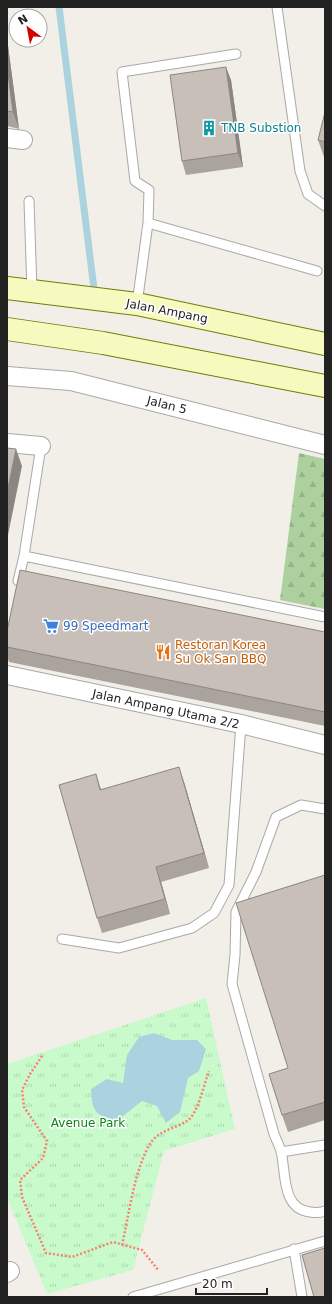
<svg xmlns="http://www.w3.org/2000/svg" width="332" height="1304" font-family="'DejaVu Sans',sans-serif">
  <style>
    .forest { fill: url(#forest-firs) }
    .park { fill: url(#park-tufts) }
    .water { fill: #aad3df }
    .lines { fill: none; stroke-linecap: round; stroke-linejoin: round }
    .stream { stroke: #aad3df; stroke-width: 7 }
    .service-casing { stroke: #a9a9a9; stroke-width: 11 }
    .minor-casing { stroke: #a9a9a9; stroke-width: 20 }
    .secondary-casing { stroke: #707d05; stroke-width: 24 }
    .path { stroke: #fa8072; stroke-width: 2.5; stroke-dasharray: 2 2; stroke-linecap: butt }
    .service { stroke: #fff; stroke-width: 9 }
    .minor { stroke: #fff; stroke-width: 18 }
    .secondary { stroke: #f7fabf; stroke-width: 22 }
    .wall { fill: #aba49e }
    .shaded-wall { fill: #8b8681 }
    .building { fill: #c7bfb8; stroke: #8b8681 }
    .labels { text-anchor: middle; stroke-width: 3; stroke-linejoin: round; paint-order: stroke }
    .culture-label { font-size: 12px; fill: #0d838f; stroke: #fff; text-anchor: start }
    .street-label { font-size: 12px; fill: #222; stroke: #fff }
    .shop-label { font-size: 12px; fill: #366cbe; stroke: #fff; text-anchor: start }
    .food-label { font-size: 12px; fill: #c56008; stroke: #fff; text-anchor: start }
    .park-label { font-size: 12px; fill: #0c8416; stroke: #fff }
  </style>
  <defs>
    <pattern id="forest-firs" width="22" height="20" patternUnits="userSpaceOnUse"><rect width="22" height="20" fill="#add19e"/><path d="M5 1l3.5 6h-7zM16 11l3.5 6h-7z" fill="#95b388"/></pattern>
    <pattern id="park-tufts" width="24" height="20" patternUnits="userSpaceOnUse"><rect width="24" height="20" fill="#c8facc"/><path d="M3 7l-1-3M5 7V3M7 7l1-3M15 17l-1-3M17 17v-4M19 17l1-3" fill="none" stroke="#acd6af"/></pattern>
  </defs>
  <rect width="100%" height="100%" fill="#f2efe9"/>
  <path class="forest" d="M299,453l26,6v150l-45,-9z"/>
  <path class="park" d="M206,998l29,131 -71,22 -31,119 -86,24 -40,-96v-134z"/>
  <path class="water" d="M154,1033l18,7h25l9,9 -7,22 -11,7 -8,34 -14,11 -9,-17 -15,-5 -24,19c-23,-4 -26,-8 -27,-31l16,-10 16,4 4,-28 12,-18z"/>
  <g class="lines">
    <path class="stream" d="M59,7l36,290"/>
    <defs>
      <path id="service" d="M277,7l23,164 8,23 17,12
        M29,201l3,90
        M148,223l169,48
        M137,304l11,-81 1,-33 -14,-9 -13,-109 114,-18
        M24,556l301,61
        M18,581l6,-25 17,-110
        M325,809l-24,-4 -25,12 -20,55 -20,40 -1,43 -3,29 42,150c2,5 5,11 7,17 5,20 0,58 29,61 6,1 10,1 15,-1
        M62,939l57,9 73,-20 22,-15 15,-28 12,-161
        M281,1152l44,-7
        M294,1249l8,48
        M133,1297l192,-56"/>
      <path id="minor" d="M7,138l16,2
        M7,376l64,5 254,64
        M7,443l34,3
        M7,675l234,49 84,21
        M7,1273l3,-2"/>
      <path id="secondary" d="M7,288l130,16 188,40
        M7,329l96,14 222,43"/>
    </defs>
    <use href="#service" class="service-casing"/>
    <use href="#minor" class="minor-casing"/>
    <use href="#secondary" class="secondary-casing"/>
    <path class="path" d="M42,1056l-12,18 -8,16 2,17 23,34 -4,17 -23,22 2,17 24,56 26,4 41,-15 29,8 17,21
      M122,1245c7,-30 13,-80 30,-104 9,-11 24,-13 35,-20 11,-7 17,-37 22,-50"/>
    <use href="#service" class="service"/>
    <use href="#minor" class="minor"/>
    <use href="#secondary" class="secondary"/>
  </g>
  <path class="wall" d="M7,38l12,91 -12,-3z
    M231,80l12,87 -57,8 -4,-14z
    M325,112v45h-1l-6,-17z
    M7,631l318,1v94l-316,-64 -2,-6z
    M96,774l5,15 83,-7 25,86 -48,14 9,32 -68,19 -5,-15z
    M325,875v245l-37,12 -6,-17 6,-47z"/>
  <path class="shaded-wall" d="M7,38l12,91 -6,-17 -6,-46z
    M226,67l5,13 12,87 -5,-14z
    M16,449l6,17 -15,74v-47z
    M179,767l5,15 25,86 -5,-15z
    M156,867l5,15 9,32 -5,-15z"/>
  <path class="building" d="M7,66l6,46 -6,-1z
    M226,67l12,86 -56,8 -12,-86z
    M325,112v30l-7,-2z
    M7,448l9,1 -9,44z
    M20,570l305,62v80l-318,-65v-16z
    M179,767l25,86 -48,14 9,32 -68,19 -38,-133 37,-11 4,16z
    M325,875v227l-43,13 -13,-41 19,-6 -52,-165z
    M325,1248v49h-11l-12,-42z"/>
  <defs>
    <symbol id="building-bare" viewBox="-9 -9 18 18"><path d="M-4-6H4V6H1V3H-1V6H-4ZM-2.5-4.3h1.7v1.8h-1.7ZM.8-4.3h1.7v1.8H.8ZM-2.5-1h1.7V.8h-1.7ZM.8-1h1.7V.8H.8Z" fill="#0f9aa8" stroke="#fff" stroke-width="2.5" paint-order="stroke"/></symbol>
    <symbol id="supermarket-bare" viewBox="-9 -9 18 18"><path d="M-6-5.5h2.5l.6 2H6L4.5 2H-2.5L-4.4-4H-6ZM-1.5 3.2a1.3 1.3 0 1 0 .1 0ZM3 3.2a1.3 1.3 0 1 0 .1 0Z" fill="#3f7fe0" stroke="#fff" stroke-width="2.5" paint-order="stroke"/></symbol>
    <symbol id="restaurant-bare" viewBox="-9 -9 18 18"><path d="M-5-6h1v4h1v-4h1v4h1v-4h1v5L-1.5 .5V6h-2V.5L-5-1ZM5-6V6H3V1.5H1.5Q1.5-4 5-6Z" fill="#e8710a" stroke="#fff" stroke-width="2.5" paint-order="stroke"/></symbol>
  </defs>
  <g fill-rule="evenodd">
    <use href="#building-bare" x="198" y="117" width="22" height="22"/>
    <use href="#supermarket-bare" x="40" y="615" width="22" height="22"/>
    <use href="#restaurant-bare" x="152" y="641" width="22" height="22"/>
  </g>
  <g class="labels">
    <g class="culture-label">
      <text x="221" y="132">TNB Substion</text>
    </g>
    <g class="street-label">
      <text transform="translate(167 311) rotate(11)" y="4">Jalan Ampang</text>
      <text transform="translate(167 405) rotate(14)" y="4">Jalan 5</text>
      <text transform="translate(166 709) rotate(12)" y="4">Jalan Ampang Utama 2/2</text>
    </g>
    <g class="shop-label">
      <text x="63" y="630">99 Speedmart</text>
    </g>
    <g class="food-label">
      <text x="175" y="649">Restoran Korea<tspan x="175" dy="14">Su Ok San BBQ</tspan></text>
    </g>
    <g class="park-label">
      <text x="88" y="1127">Avenue Park</text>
    </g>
  </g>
  <rect width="332" height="1304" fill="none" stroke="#222222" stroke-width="16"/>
  <g transform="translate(28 28) rotate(328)"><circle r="19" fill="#ffffff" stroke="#a7a7a7"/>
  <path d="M0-3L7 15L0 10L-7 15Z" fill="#d40000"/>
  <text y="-6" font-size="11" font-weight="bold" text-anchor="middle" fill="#222222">N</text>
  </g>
  <path d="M196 1288v6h71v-6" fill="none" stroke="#222222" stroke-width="2"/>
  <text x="202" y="1288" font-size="12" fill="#222222" stroke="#ffffff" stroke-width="3" paint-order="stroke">20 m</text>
</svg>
